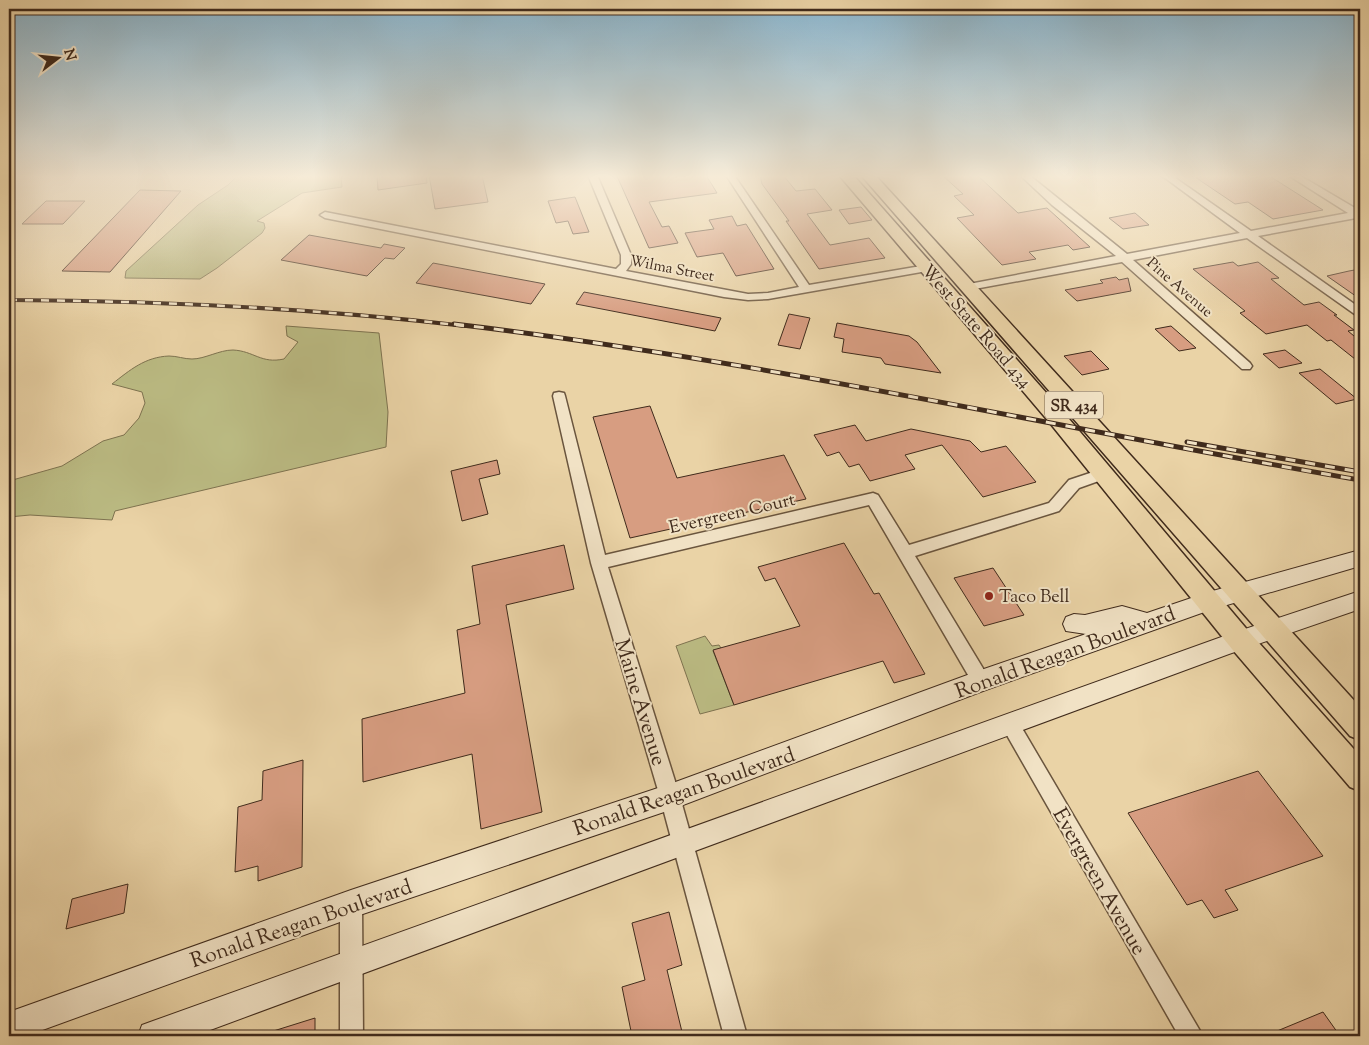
<svg xmlns="http://www.w3.org/2000/svg" width="1369" height="1045" font-family="'Sorts Mill Goudy',serif">
  <style>
    .green { fill: #bbbb83; stroke: #7e7350 }
    .building { fill: #d79d81; stroke: #402b1c }
    .lines { fill: none; stroke-linecap: round; stroke-linejoin: round }
    .street-casing { stroke: #6a553e; stroke-width: 3 }
    .secondary-casing { stroke: #402b1c; stroke-width: 2 }
    .primary-casing { stroke: #402b1c; stroke-width: 3 }
    .street { fill: #f1e2c5; fill-rule: evenodd }
    .secondary { fill: #f1e2c5; fill-rule: evenodd }
    .primary { fill: #ead3a6; fill-rule: evenodd }
    .rail-far1-casing { stroke: #402b1c; stroke-width: 4 }
    .rail-casing { stroke: #402b1c; stroke-width: 5 }
    .rail-far1 { stroke: #f1e2c5; stroke-width: 2.5; stroke-dasharray: 8; stroke-linecap: butt }
    .rail { stroke: #f1e2c5; stroke-width: 3; stroke-dasharray: 10; stroke-linecap: butt }
    .poi-dot { fill: #8f2418; stroke: #f1e2c5; stroke-width: 2 }
    .labels { text-anchor: middle; stroke-width: 4; stroke-linejoin: round; paint-order: stroke }
    .far-street-label { font-size: 15px; fill: #402b1c; stroke: #f1e2c5 }
    .shield { fill: #f1e2c5; stroke: #75624f; stroke-width: 1 }
    .shield-label { font-size: 16px; font-weight: bold; fill: #402b1c }
    .street-label { font-size: 18px; fill: #402b1c; stroke: #f1e2c5 }
    .poi-label { font-size: 18px; fill: #402b1c; stroke: #f1e2c5; text-anchor: start }
    .near-street-label { font-size: 21px; fill: #402b1c; stroke: #f1e2c5 }
  </style>
  <rect width="100%" height="100%" fill="#ead3a6"/>
  <filter id="stains"><feTurbulence type="fractalNoise" baseFrequency=".004" numOctaves="4"/><feColorMatrix values="0 0 0 0 .2 0 0 0 0 .09 0 0 0 0 .02 0 0 0 .5 -.17"/></filter>
  <radialGradient id="worn" r=".72"><stop offset=".6" stop-color="#630" stop-opacity="0"/><stop offset="1" stop-color="#630" stop-opacity=".3"/></radialGradient>
  <path class="green" d="M238,175h103l1,12 -40,6 -45,28 7,2 1,5 -3,5 -45,35 -17,11 -75,-1 1,-7 72,-66 30,-20z
    M286,326l93,7 9,79 -2,35 -271,64 -3,9 -82,-5 -21,2v-36l53,-15 41,-25 21,-6 15,-17 6,-15 -3,-11 -30,-8c18,-14 33,-27 57,-28 8,0 15,3 23,3 13,0 27,-9 41,-9 21,1 28,14 51,9l14,-17 -11,-6z
    M705,636l7,10 7,-1 2,3 -8,3 21,54 -34,9 -24,-68z"/>
  <path class="building" d="M377,175h49l1,8 -49,7z
    M429,175h53l6,27 -53,7z
    M630,175h76l11,18 -68,9 13,25 7,-1 9,17 -29,5 -32,-72z
    M760,175h23l13,16 19,-2 17,21 -25,4 23,31 39,-7 16,20 -66,11 -33,-48h3l-27,-37z
    M942,175h35l41,38 29,-5 43,39 -17,3 -5,-5 -39,7 7,7 -34,6 -45,-47 17,-3 -20,-19 9,-2z
    M1192,175h76l55,35 -50,9 -25,-17 -13,2z
    M140,190l41,1 -71,81 -48,-1z
    M575,197l14,35 -16,2 -5,-13 -12,2 -8,-22z
    M46,201h39l-22,23h-41z
    M861,207l11,13 -23,4 -10,-14z
    M1135,213l14,12 -26,4 -14,-11z
    M732,216l5,10 9,-2 28,45 -38,7 -13,-23 -26,4 -12,-24 29,-4 -5,-9z
    M309,235l72,13 3,-4 21,4 -11,11 -9,-1 -18,18 -86,-16z
    M1233,262l5,4 20,-4 21,16 -8,1 33,26 15,-3 18,13h-3l20,15 -6,1 12,10v22l-29,-23 -4,1 -20,-16 -41,9 -26,-21 5,-2 -52,-42z
    M433,263l112,21 -14,20 -115,-21z
    M1360,269v30l-33,-23 22,-5z
    M1116,277l3,3 9,-2 3,13 -54,10 -12,-11 38,-7 -3,-3z
    M584,292l137,26 -6,13 -139,-27z
    M789,314l21,4 -10,31 -22,-4z
    M837,323l72,13 8,6 24,31 -56,-9 -4,-6 -39,-6 2,-13 -10,-2z
    M1171,326l25,22 -17,3 -24,-22z
    M1285,350l17,13 -23,5 -16,-14z
    M1091,351l18,18 -27,6 -18,-19z
    M1320,369l37,30 -21,5 -37,-31z
    M650,406l27,72 107,-23 22,44 -176,39 -37,-121z
    M855,425l11,16 45,-12 59,12 11,11 25,-6 30,36 -53,15 -41,-52 -37,10 10,14 -45,12 -11,-17 -10,3 -10,-15 -12,4 -13,-21z
    M497,460l3,14 -21,5 9,35 -26,7 -11,-50z
    M844,543l30,51 5,-1 46,81 -31,9 -11,-22 -149,44 -21,-55 87,-24 -25,-48 -10,3 -7,-14z
    M564,545l10,44 -68,16 36,207 -61,17 -9,-75 -109,28 -1,-63 103,-26 -8,-63 23,-6 -8,-58z
    M993,568l31,47 -40,11 -30,-48z
    M303,760l-1,107 -44,14v-15l-23,6 3,-65 24,-7 1,-29z
    M1258,771l65,85 -98,34 13,20 -24,8 -12,-18 -15,5 -59,-92z
    M128,884l-4,29 -58,16 6,-30z
    M669,912l13,53 -15,5 16,66h-51l-10,-49 23,-7 -13,-57z
    M1323,1012l17,24h-75z
    M315,1018v18h-47l-1,-3z"/>
  <g class="lines">
    <defs>
      <path id="street" d="M588,175h9l34,80v9l-5,7 122,23 20,-1 31,-6 -73,-112h8l75,110 118,-20 5,3 -5,3 -159,28 -20,1 -24,-3 -399,-79 -5,-3 5,-3 291,57 5,-5v-9z
        M1020,175h9l98,79 113,-21 -79,-58h10l80,56 97,-18 -60,-38h11l61,36v8l-4,-1 -98,18 102,72v8l-4,-1 -109,-77 -114,22 117,103 2,3 -2,3h-8l-120,-107 -153,28 -4,-1 -2,-2 6,-3 147,-28 -64,-51z
        M559,392l5,1 1,3 40,159 268,-62 5,2 31,50 140,-42 20,-23 33,-11 5,1 2,4 -2,4 -28,10 -20,23 -144,45 72,119 3,6 -3,6 -6,2 -6,-2 -106,-182 -261,62 72,230 67,239h-23l-64,-239 -69,-234 -38,-167 1,-3z
        M1010,715l6,3 187,318h-24l-175,-306 -3,-6 3,-6z
        M351,893l7,4 4,7 1,132h-23v-132l4,-7z"/>
      <path id="secondary" d="M1360,550v16l-150,44 -227,81 -313,119 -319,108 -325,118h-17v-24l342,-122 319,-106 311,-114 105,-36 -20,-3 -3,-7 3,-7 8,-3 11,1 37,-9 25,7 62,-21z
        M1360,591v18l-131,45 -1035,382h-56l4,-11 11,-4 1074,-386z"/>
      <path id="primary" d="M839,175h14l211,238 186,220 110,123v35l-10,-4 -118,-138 -182,-226z
        M861,175h14l485,532v33l-10,-4z"/>
    </defs>
    <use href="#street" class="street-casing"/>
    <use href="#secondary" class="secondary-casing"/>
    <use href="#primary" class="primary-casing"/>
    <use href="#street" class="street"/>
    <use href="#secondary" class="secondary"/>
    <use href="#primary" class="primary"/>
    <defs>
      <path id="rail-far1" d="M9,300c152,1 305,8 456,26"/>
      <path id="rail" d="M454,324c305,36 604,104 906,156
        M1187,442l173,30"/>
    </defs>
    <use href="#rail-far1" class="rail-far1-casing"/>
    <use href="#rail" class="rail-casing"/>
    <use href="#rail-far1" class="rail-far1"/>
    <use href="#rail" class="rail"/>
  </g>
  <linearGradient id="sky" x2="0" y2="1"><stop stop-color="#88b5cf"/><stop offset="0.55" stop-color="#f6ebd7"/><stop offset="1" stop-color="#f6ebd7" stop-opacity="0"/></linearGradient>
  <rect width="1369" height="321" fill="url(#sky)"/>
  <circle class="poi-dot" cx="989" cy="596" r="5"/>
  <g class="labels">
    <g class="far-street-label">
      <text transform="translate(672 268) rotate(11)" y="5">Wilma Street</text>
      <text transform="translate(1180 287) rotate(41)" y="5">Pine Avenue</text>
    </g>
    <rect class="shield" x="1045" y="391.5" width="58" height="27" rx="4"/>
    <g class="shield-label">
      <text x="1074" y="411">SR 434</text>
    </g>
    <g class="street-label">
      <text transform="translate(977 326) rotate(49)" y="6">West State Road 434</text>
      <text transform="translate(732 513) rotate(-13)" y="6">Evergreen Court</text>
    </g>
    <g class="poi-label">
      <text x="999" y="602">Taco Bell</text>
    </g>
    <g class="near-street-label">
      <text transform="translate(1065 652) rotate(-20)" y="7">Ronald Reagan Boulevard</text>
      <text transform="translate(641 702) rotate(73)" y="7">Maine Avenue</text>
      <text transform="translate(684 791) rotate(-19)" y="7">Ronald Reagan Boulevard</text>
      <text transform="translate(1100 881) rotate(60)" y="7">Evergreen Avenue</text>
      <text transform="translate(301 923) rotate(-19)" y="7">Ronald Reagan Boulevard</text>
    </g>
  </g>
  <rect width="1369" height="1045" fill="none" stroke="#ead3a6" stroke-width="30"/>
  <rect x="10" y="10" width="1349" height="1025" fill="none" stroke="#402b1c" stroke-width="2.5"/>
  <rect x="15" y="15" width="1339" height="1015" fill="none" stroke="#402b1c"/>
  <g transform="translate(58 58) rotate(74)" stroke="#f1e2c5" stroke-width="4" paint-order="stroke">
  <path d="M0-4L9 19L0 12L-9 19Z" fill="#402b1c"/>
  <text y="-8" font-size="14" font-weight="bold" text-anchor="middle" fill="#402b1c">N</text>
  </g>
  <rect width="100%" height="100%" filter="url(#stains)"/>
  <rect width="100%" height="100%" fill="url(#worn)"/>
</svg>
